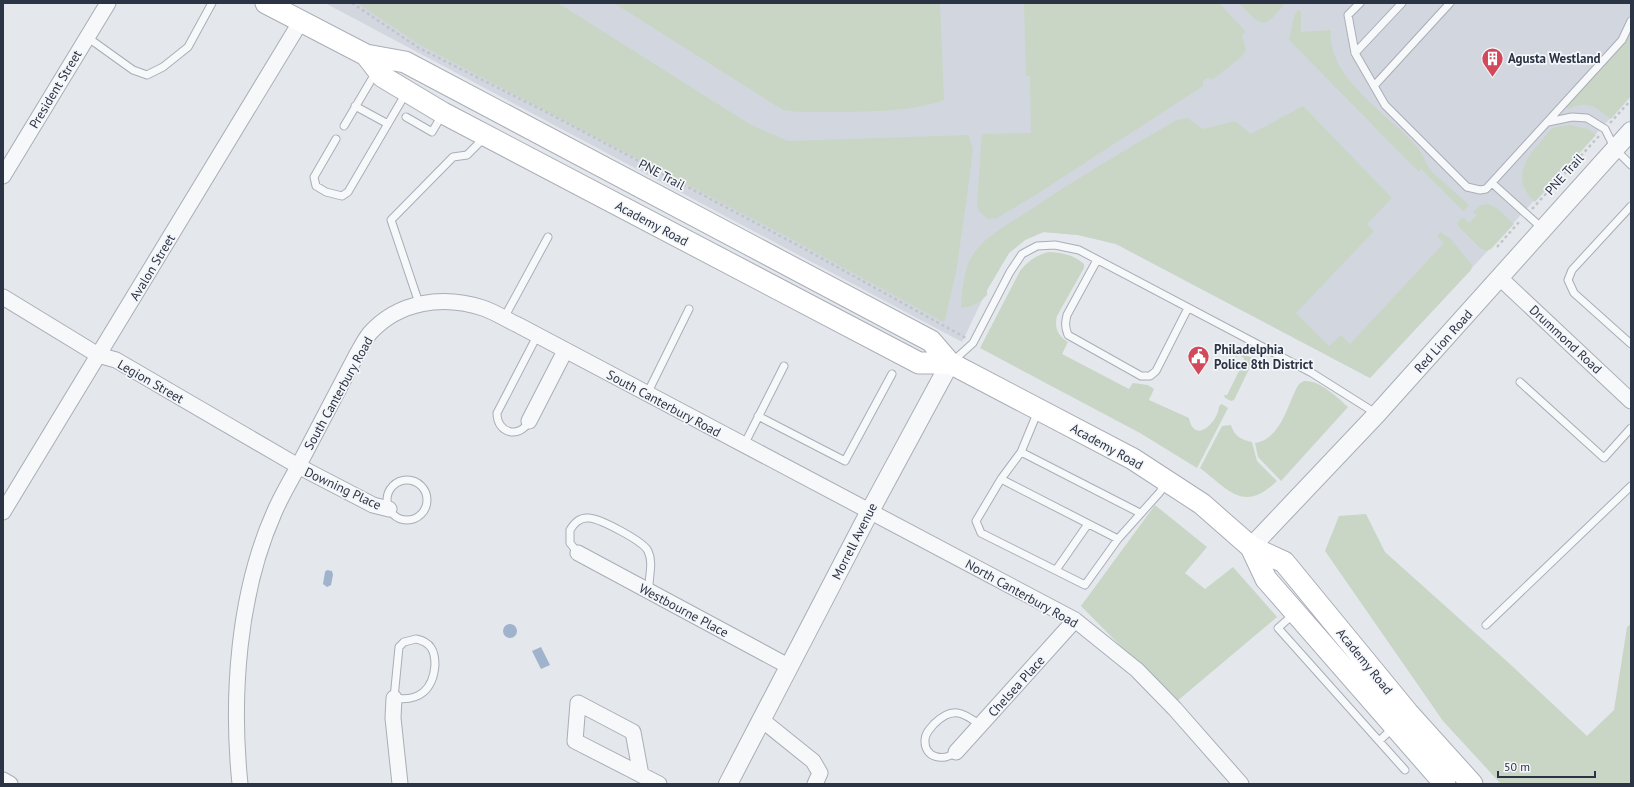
<svg xmlns="http://www.w3.org/2000/svg" width="1634" height="787" font-family="'PT Sans',sans-serif">
  <style>
    .built { fill: #d2d6de }
    .green { fill: #c9d6c5 }
    .water { fill: #9fb4cc }
    .lines { fill: none; stroke-linecap: round; stroke-linejoin: round }
    .service-casing { stroke: #a9aeb7; stroke-width: 9 }
    .minor-casing { stroke: #a9aeb7; stroke-width: 17 }
    .tertiary-casing { stroke: #a9aeb7; stroke-width: 20 }
    .secondary-casing { stroke: #a9aeb7; stroke-width: 23 }
    .path { stroke: #c2c5cb; stroke-width: 2.5; stroke-dasharray: 3 3; stroke-linecap: butt }
    .service { stroke: #f7f8fa; stroke-width: 7 }
    .minor { stroke: #f7f8fa; stroke-width: 15 }
    .tertiary { stroke: #f7f8fa; stroke-width: 18 }
    .secondary { stroke: #fff; stroke-width: 21 }
    .labels { text-anchor: middle; stroke-width: 3.5; stroke-linejoin: round; paint-order: stroke }
    .poi-label { font-size: 13px; font-weight: bold; fill: #2b3445; stroke: #f4f6f9; text-anchor: start }
    .street-label { font-size: 13px; fill: #2b3445; stroke: #f4f6f9 }
  </style>
  <rect width="100%" height="100%" fill="#e4e7ec"/>
  <path class="built" d="M325,3h1306v93l-261,282 -254,-134 -38,-9 -34,-3 -19,8 -16,13 -22,37 -25,52z"/>
  <path class="green" d="M357,3h201l193,122 37,16 180,-6 5,13 -6,48 -11,76 -11,48 -2,2 -163,-89 -360,-188z
    M614,3h326l4,97c-40,15 -102,11 -145,12l-16,-2z
    M1024,3h195l26,28 -3,5 4,14 -6,8 -27,21 -6,-1 -4,3v5l-169,110 -37,22 -9,1 -8,-7 -3,-7 5,-71 49,-1 -1,-57h-4z
    M1239,3h46c-22,28 -23,24 -46,0z
    M1298,10l3,1v21l30,-2c-5,48 59,85 86,117 7,8 10,21 18,28 11,9 23,20 34,30l-6,6 -42,-42 -2,3 -130,-132c4,-11 2,-21 9,-30z
    M1631,33v63l-20,23c-16,-13 -24,-19 -43,-10l-3,-3 56,-59z
    M1303,106l89,92 -25,26 7,7 -78,82 33,33 12,-11 9,9 94,-101 -7,-7 3,-4 10,6 22,27 -1,5 -101,108 -254,-134 -38,-9 -35,-3 -18,8 -16,13 -22,37v5c-8,8 -15,12 -26,13 1,-16 3,-42 13,-55 13,-18 35,-29 53,-41 49,-33 99,-63 150,-92l10,-2 16,11 32,-8 16,13z
    M1570,125l18,4 8,6 -61,67c-22,-20 -13,-41 5,-59 3,-5 8,-11 12,-14 5,-3 13,-3 18,-4z
    M1488,204l10,5 16,15 -23,25 -5,2 -6,-3 -21,-21 -2,-4 6,-6 6,6 8,-8 -4,-3 8,-7z
    M1048,252c13,0 26,3 36,12v4l-27,48c-3,12 1,20 11,26l-6,12 67,35 4,-6 15,2 6,4 -5,11 40,18c5,27 29,5 30,-12l3,-2 6,4 -31,60 -57,-35 -160,-85 40,-77c8,-10 15,-15 28,-19z
    M1235,349l17,9 1,3 -19,39 -3,1 -6,-3 -1,-3h3l17,-34v-3l-6,-4 -1,3 -11,-5z
    M1304,381c16,-1 33,16 44,26l-67,74 -23,-24 -3,-14c24,-3 32,-35 41,-54l3,-5z
    M1231,425c3,11 11,15 21,17l5,19 20,20c-33,32 -47,10 -77,-13l22,-42z
    M1155,505l52,42 -22,26 20,16 28,-22 44,50 -101,85 -95,-96z
    M1366,514l19,38 126,113 76,71 27,-26 13,-83 4,-3v160h-130l-58,-63 -118,-170 14,-35z"/>
  <path class="water" d="M327,570l5,1 1,4 -2,10 -4,2 -4,-3 2,-12z
    M503 631a7 7 0 1 1 14 0a7 7 0 1 1-14 0Z
    M541,647l9,18 -9,4 -9,-18z"/>
  <g class="lines">
    <defs>
      <path id="service" d="M1360,3l-12,12 7,38 30,52 82,82 13,3 6,-1 136,-149 9,-19
        M87,37l46,33 14,5 16,-8 25,-20 24,-44
        M1355,53l47,-50
        M1374,86l76,-83
        M355,106l33,18
        M406,117l26,15 10,-17
        M1548,122l24,-5 15,1 18,11 10,20 16,16
        M344,126l32,-54
        M336,139l-22,38 2,9 10,6 16,4 6,-4 58,-99
        M1492,183l51,46
        M1631,206l-59,64 -4,10 6,13 57,51
        M1097,260l-30,55c-2,8 -2,12 1,20l73,41h9l6,-5 32,-63
        M419,303l-28,-83 62,-63 14,-2 18,-18
        M504,318l44,-81
        M952,362l21,-19 37,-71 12,-18 15,-8 18,-1 24,5 233,123 65,41
        M1520,382l84,76 27,-30
        M647,394l42,-85
        M1038,411l-17,41 -20,27 117,60 42,-47 5,-9
        M758,416l87,45 47,-87
        M529,421c-9,18 -32,13 -32,-8l40,-77
        M744,445l40,-79
        M1021,452l119,61
        M1001,479l-25,42 5,12 104,52 33,-46
        M387 500a20 20 0 1 1 40 0a20 20 0 1 1-40 0Z
        M578,553l-8,-10v-13c4,-7 10,-13 19,-12 12,1 54,23 59,33 6,13 0,26 1,40
        M1056,570l32,-46
        M1295,613l-17,15 101,113 14,-13
        M1486,625l145,-139
        M416,639c15,3 19,12 19,26 -2,25 -16,37 -41,33l5,-51 5,-5z
        M1379,741l26,29
        M956,752c-12,10 -32,6 -31,-12 0,-7 5,-11 9,-16 18,-18 29,-12 46,1"/>
      <path id="minor" d="M3,176l105,-173
        M1500,278l131,123
        M3,297l95,58 18,5 182,106 75,39 16,4
        M529,421l36,-70
        M3,512l298,-491
        M578,553l212,114
        M394,698l-1,20 7,66
        M762,720l51,41 7,12 -5,11
        M956,752l119,-132
        M641,775l-8,-43 -55,-29 -3,38 84,43
        M3,780l7,4
        M240,784c-9,-87 -2,-190 34,-271 8,-19 19,-36 28,-54 18,-35 37,-70 55,-105 4,-7 8,-15 13,-21 29,-32 73,-38 113,-25 12,4 24,12 35,17l557,295 62,50 38,39 66,75"/>
      <path id="tertiary" d="M1251,547l126,-133 254,-283
        M728,784l142,-273 80,-148"/>
      <path id="secondary" d="M266,3l100,52 39,7 526,279 19,22 183,96 69,45 49,43 33,15 124,151 64,71
        M366,55l17,22 60,36 476,250h31
        M1251,547l15,32 179,205"/>
    </defs>
    <use href="#service" class="service-casing"/>
    <use href="#minor" class="minor-casing"/>
    <use href="#tertiary" class="tertiary-casing"/>
    <use href="#secondary" class="secondary-casing"/>
    <path class="path" d="M352,3l67,45 129,65 253,134 165,91
      M1610,123l21,-23
      M1532,209l67,-73
      M1497,247l23,-26"/>
    <use href="#service" class="service"/>
    <use href="#minor" class="minor"/>
    <use href="#tertiary" class="tertiary"/>
    <use href="#secondary" class="secondary"/>
  </g>
  <defs>
    <symbol id="building-pin" viewBox="-11 -11 22 30"><path d="M0 17L-7.5 6A9.5 9.5 0 1 1 7.5 6Z" fill="#d1495b" stroke="#f4f6f9"/><path d="M-4-6H4V6H1V3H-1V6H-4ZM-2.5-4.3h1.7v1.8h-1.7ZM.8-4.3h1.7v1.8H.8ZM-2.5-1h1.7V.8h-1.7ZM.8-1h1.7V.8H.8Z" fill="#fff"/></symbol>
    <symbol id="civic-pin" viewBox="-11 -11 22 30"><path d="M0 17L-7.5 6A9.5 9.5 0 1 1 7.5 6Z" fill="#d1495b" stroke="#f4f6f9"/><path d="M-.6-6.5H3V-4.5H.6V-3L4-1V1h2V6H-6V1h2V-1L-.6-3ZM-1.2 2.5V6h2.4V2.5Z" fill="#fff"/></symbol>
  </defs>
  <g fill-rule="evenodd">
    <use href="#building-pin" x="1480" y="46" width="25" height="34"/>
    <use href="#civic-pin" x="1186" y="344" width="25" height="34"/>
  </g>
  <g class="labels">
    <g class="poi-label">
      <text x="1508" y="63">Agusta Westland</text>
      <text x="1214" y="354">Philadelphia<tspan x="1214" dy="15">Police 8th District</tspan></text>
    </g>
    <g class="street-label">
      <text transform="translate(55 89) rotate(-59)" y="5">President Street</text>
      <text transform="translate(662 174) rotate(28)" y="5">PNE Trail</text>
      <text transform="translate(1564 174) rotate(-48)" y="5">PNE Trail</text>
      <text transform="translate(652 223) rotate(28)" y="5">Academy Road</text>
      <text transform="translate(152 267) rotate(-59)" y="5">Avalon Street</text>
      <text transform="translate(1566 339) rotate(43)" y="5">Drummond Road</text>
      <text transform="translate(1443 341) rotate(-48)" y="5">Red Lion Road</text>
      <text transform="translate(151 381) rotate(30)" y="5">Legion Street</text>
      <text transform="translate(338 393) rotate(-61)" y="5">South Canterbury Road</text>
      <text transform="translate(664 403) rotate(28)" y="5">South Canterbury Road</text>
      <text transform="translate(1107 446) rotate(29)" y="5">Academy Road</text>
      <text transform="translate(343 488) rotate(25)" y="5">Downing Place</text>
      <text transform="translate(854 541) rotate(-63)" y="5">Morrell Avenue</text>
      <text transform="translate(1022 593) rotate(29)" y="5">North Canterbury Road</text>
      <text transform="translate(684 610) rotate(28)" y="5">Westbourne Place</text>
      <text transform="translate(1365 661) rotate(51)" y="5">Academy Road</text>
      <text transform="translate(1016 686) rotate(-48)" y="5">Chelsea Place</text>
    </g>
  </g>
  <rect width="1634" height="787" fill="none" stroke="#2b3445" stroke-width="8"/>
  <path d="M1498 771v6h97v-6" fill="none" stroke="#2b3445" stroke-width="2"/>
  <text x="1504" y="771" font-size="12" fill="#2b3445" stroke="#f4f6f9" stroke-width="3" paint-order="stroke">50 m</text>
</svg>
